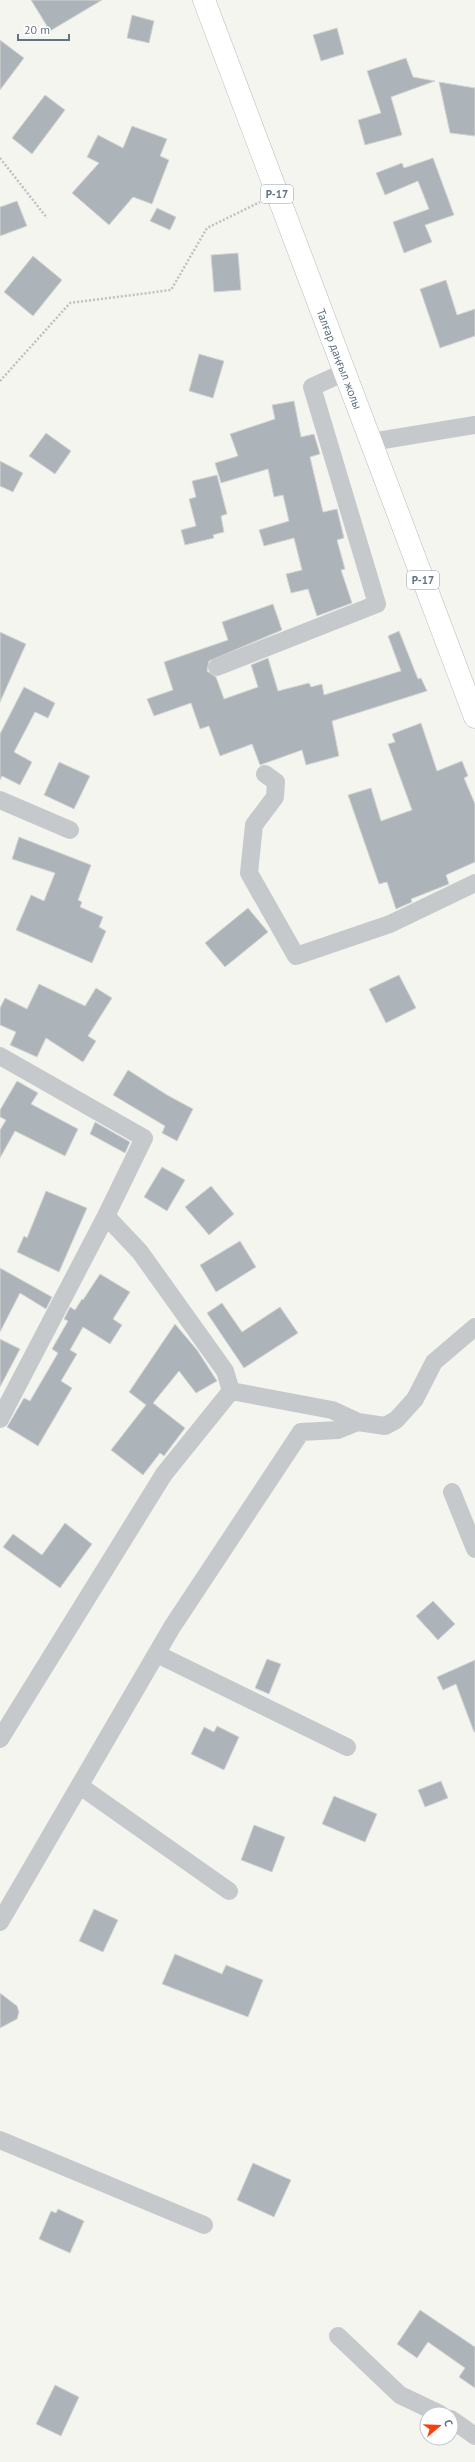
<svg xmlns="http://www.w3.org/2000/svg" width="475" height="2462" font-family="'PT Sans',sans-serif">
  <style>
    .building { fill: #acb4b9; stroke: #d5d5d3 }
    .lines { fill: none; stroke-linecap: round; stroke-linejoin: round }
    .major-casing { stroke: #b6babe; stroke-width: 23 }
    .path { stroke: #bec0c2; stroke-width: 2.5; stroke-dasharray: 2 2; stroke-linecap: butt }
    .minor { stroke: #c6c9cc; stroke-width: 18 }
    .major { stroke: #fff; stroke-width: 22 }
    .labels { text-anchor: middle; stroke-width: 4; stroke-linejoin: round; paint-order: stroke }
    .shield { fill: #fff; stroke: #909ea9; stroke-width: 1 }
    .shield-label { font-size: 11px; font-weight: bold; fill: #607484 }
    .street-label { font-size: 12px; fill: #607484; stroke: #fff }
  </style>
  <rect width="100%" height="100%" fill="#f5f5f0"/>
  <path class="building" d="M31,0h71l-52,31z
    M132,15l22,6 -5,22 -22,-5z
    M337,28l7,26 -23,7 -8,-26z
    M0,40l24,18 -24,32z
    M406,58l7,19 22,4 -44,16 11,38 -37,10 -7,-25 23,-7 -14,-42z
    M439,82l36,6v48l-25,-3z
    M45,95l20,15 -33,44 -20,-16z
    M132,126l35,13 -7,17 9,4 -17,44 -19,-7 -24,28 -37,-32 27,-30 -12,-6 11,-22 25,13z
    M433,158l21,57 -29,10 7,17 -28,11 -11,-31 36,-13 -11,-28 -33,14 -9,-22 26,-10 2,5z
    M17,201l10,25 -27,10v-29z
    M157,208l19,9 -6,13 -20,-9z
    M238,253l3,37 -27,2 -3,-37z
    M33,256l29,24 -29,36 -29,-24z
    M446,280l11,35 18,-6v27l-35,12 -20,-59z
    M199,354l25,7 -11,37 -24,-7z
    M294,401l7,36 13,-3 6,20 -10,3 13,55 14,-3 7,29 -7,2 8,29 -4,1 11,33 -35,13 -9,-27 -17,4 -5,-19 16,-4 -8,-32 -30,8 -5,-16 30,-9 -6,-26 -9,2 -6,-28 -47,14 -6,-20 23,-7 -8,-22 45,-15 -3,-14z
    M46,433l25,18 -16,23 -26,-18z
    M0,461l23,12 -10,19 -13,-6z
    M217,475l10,39 -6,2 3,16 -11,3 1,3 -29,7 -4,-15 15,-4 -7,-27 7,-2 -4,-16z
    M273,604l9,26 -73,31 -2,10 9,6 8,22 34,-12 -7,-22 17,-7 10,33 31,-8 2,4 11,-3 2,11 77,-24 -13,-35 11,-5 19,48 3,-1 6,13 -95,30 7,35 -33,9 -4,-15 -42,15 -8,-21 -32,12 -11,-30 -9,3 -9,-26 -37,13 -7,-17 26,-9 -9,-28 64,-22 -6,-18z
    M0,632l26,12 -26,58z
    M24,687l31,16 -7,15 -13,-6 -21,40 18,10 -12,23 -18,-9 -2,4v-46z
    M421,723l16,48 25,-10 6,15 -4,2 11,26v58l-29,13 3,9 -38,15 1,3 -16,7 -9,-27 -8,2 -31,-89 23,-7 10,33 31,-11 -24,-66 7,-2 -3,-8z
    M59,762l31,14 -16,33 -30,-14z
    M19,837l72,28 -13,35 4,2 -2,5 23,10 -4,10 7,4 -14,32 -76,-33 15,-35 13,6 11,-28 -43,-14z
    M248,908l20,24 -43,35 -20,-24z
    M399,975l17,33 -30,15 -17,-34z
    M39,984l46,22 11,-18 16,10 -24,38 8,5 -13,21 -37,-24 -9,19 -27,-12 6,-13 -16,-7v-17l5,-10 22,11z
    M128,1070l39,25 26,14 -16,32 -15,-8 3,-7 -52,-31z
    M17,1081l21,12 -7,11 47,25 -13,27 -50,-25 -15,27v-28l6,-10 -6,-3v-7z
    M95,1122l35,20 -5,11 -35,-19z
    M162,1167l23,13 -18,31 -23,-14z
    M211,1186l23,28 -25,21 -24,-28z
    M46,1191l41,17 -28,64 -42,-20 7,-16 3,2z
    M240,1241l16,26 -40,25 -16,-27z
    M0,1268l52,29 -6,12 -26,-16 -20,39z
    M100,1274l30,18 -17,27 9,6 -12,19 -27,-17 -13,23 7,4 -16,27 11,7 -34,58 -31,-19 17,-29 6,3 28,-48 -6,-4 16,-28 -4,-2 6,-12 5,3 7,-11 1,1z
    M222,1303l20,29 38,-25 18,26 -54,35 -37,-55z
    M175,1324l22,26 20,31 -21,12 -17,-22 -26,32 32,25 -21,28 -4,-3 -17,22 -32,-25 35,-45 -17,-13z
    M0,1339l20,10 -20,38z
    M65,1523l27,21 -32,44 -57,-41 10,-13 29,21z
    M433,1601l22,23 -17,16 -22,-24z
    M267,1659l14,5 -12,30 -14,-6z
    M475,1660v72h-1l-18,-48 -13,6 -6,-13z
    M217,1726l22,11 -15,33 -33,-16 13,-27 10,5z
    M441,1781l7,17 -23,9 -7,-17z
    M334,1796l43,18 -12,28 -43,-18z
    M254,1825l31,12 -13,35 -31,-12z
    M94,1909l24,11 -15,32 -24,-11z
    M175,1954l47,20 4,-9 37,15 -15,37 -86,-33z
    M0,1993l17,13 2,6 -2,7 -17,9z
    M253,2163l38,17 -17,37 -37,-17z
    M58,2209l26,12 -14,32 -31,-14 12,-28 5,2z
    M420,2310l55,37v41l-16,-11 6,-9 -37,-26 -11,16 -20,-14z
    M55,2385l24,12 -18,39 -25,-12z"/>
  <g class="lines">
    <defs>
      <path id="major" d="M204,0l271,717"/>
    </defs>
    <use href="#major" class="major-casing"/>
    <path class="path" d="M0,158l47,60
      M0,381l70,-78 101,-13 36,-62 53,-26"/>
    <path class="minor" d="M371,442l104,-17
      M217,667l160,-63 -65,-217 33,-15
      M265,774l11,8 -1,15 -21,28 -5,48 47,83 94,-32 85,-41
      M0,800l70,30
      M0,1056l144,82 -38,78 -106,203
      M231,1391l101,19 26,12 27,4 11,-6 19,-21 19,-37 41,-35
      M452,1492l23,57
      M157,1654l190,93
      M0,1739l164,-265 67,-83 -6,-20 -85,-119 -34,-36
      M80,1786l149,105
      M0,1922l172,-295 129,-195 37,-2 20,-8
      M0,2140l204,85
      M338,2336l62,59 40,19
      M451,2419l24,17"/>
    <use href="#major" class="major"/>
  </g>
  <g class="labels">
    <g class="shield">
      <rect x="261" y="185" width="32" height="18" rx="3"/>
      <rect x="407" y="571" width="32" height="18" rx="3"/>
    </g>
    <g class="shield-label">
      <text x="277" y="198">P-17</text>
      <text x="423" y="584">P-17</text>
    </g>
    <g class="street-label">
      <text transform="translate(339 359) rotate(69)" y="4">Талғар даңғыл жолы</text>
    </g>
  </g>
  <g transform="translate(439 2426) rotate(71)"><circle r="19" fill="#ffffff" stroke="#bfc7ce"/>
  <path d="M0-3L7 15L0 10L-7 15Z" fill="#f44310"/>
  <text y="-6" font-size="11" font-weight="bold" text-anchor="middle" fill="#607484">С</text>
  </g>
  <path d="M18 34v6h51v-6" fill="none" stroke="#607484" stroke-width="2"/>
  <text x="24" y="34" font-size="12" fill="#607484" stroke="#ffffff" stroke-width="3" paint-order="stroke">20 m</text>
</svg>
